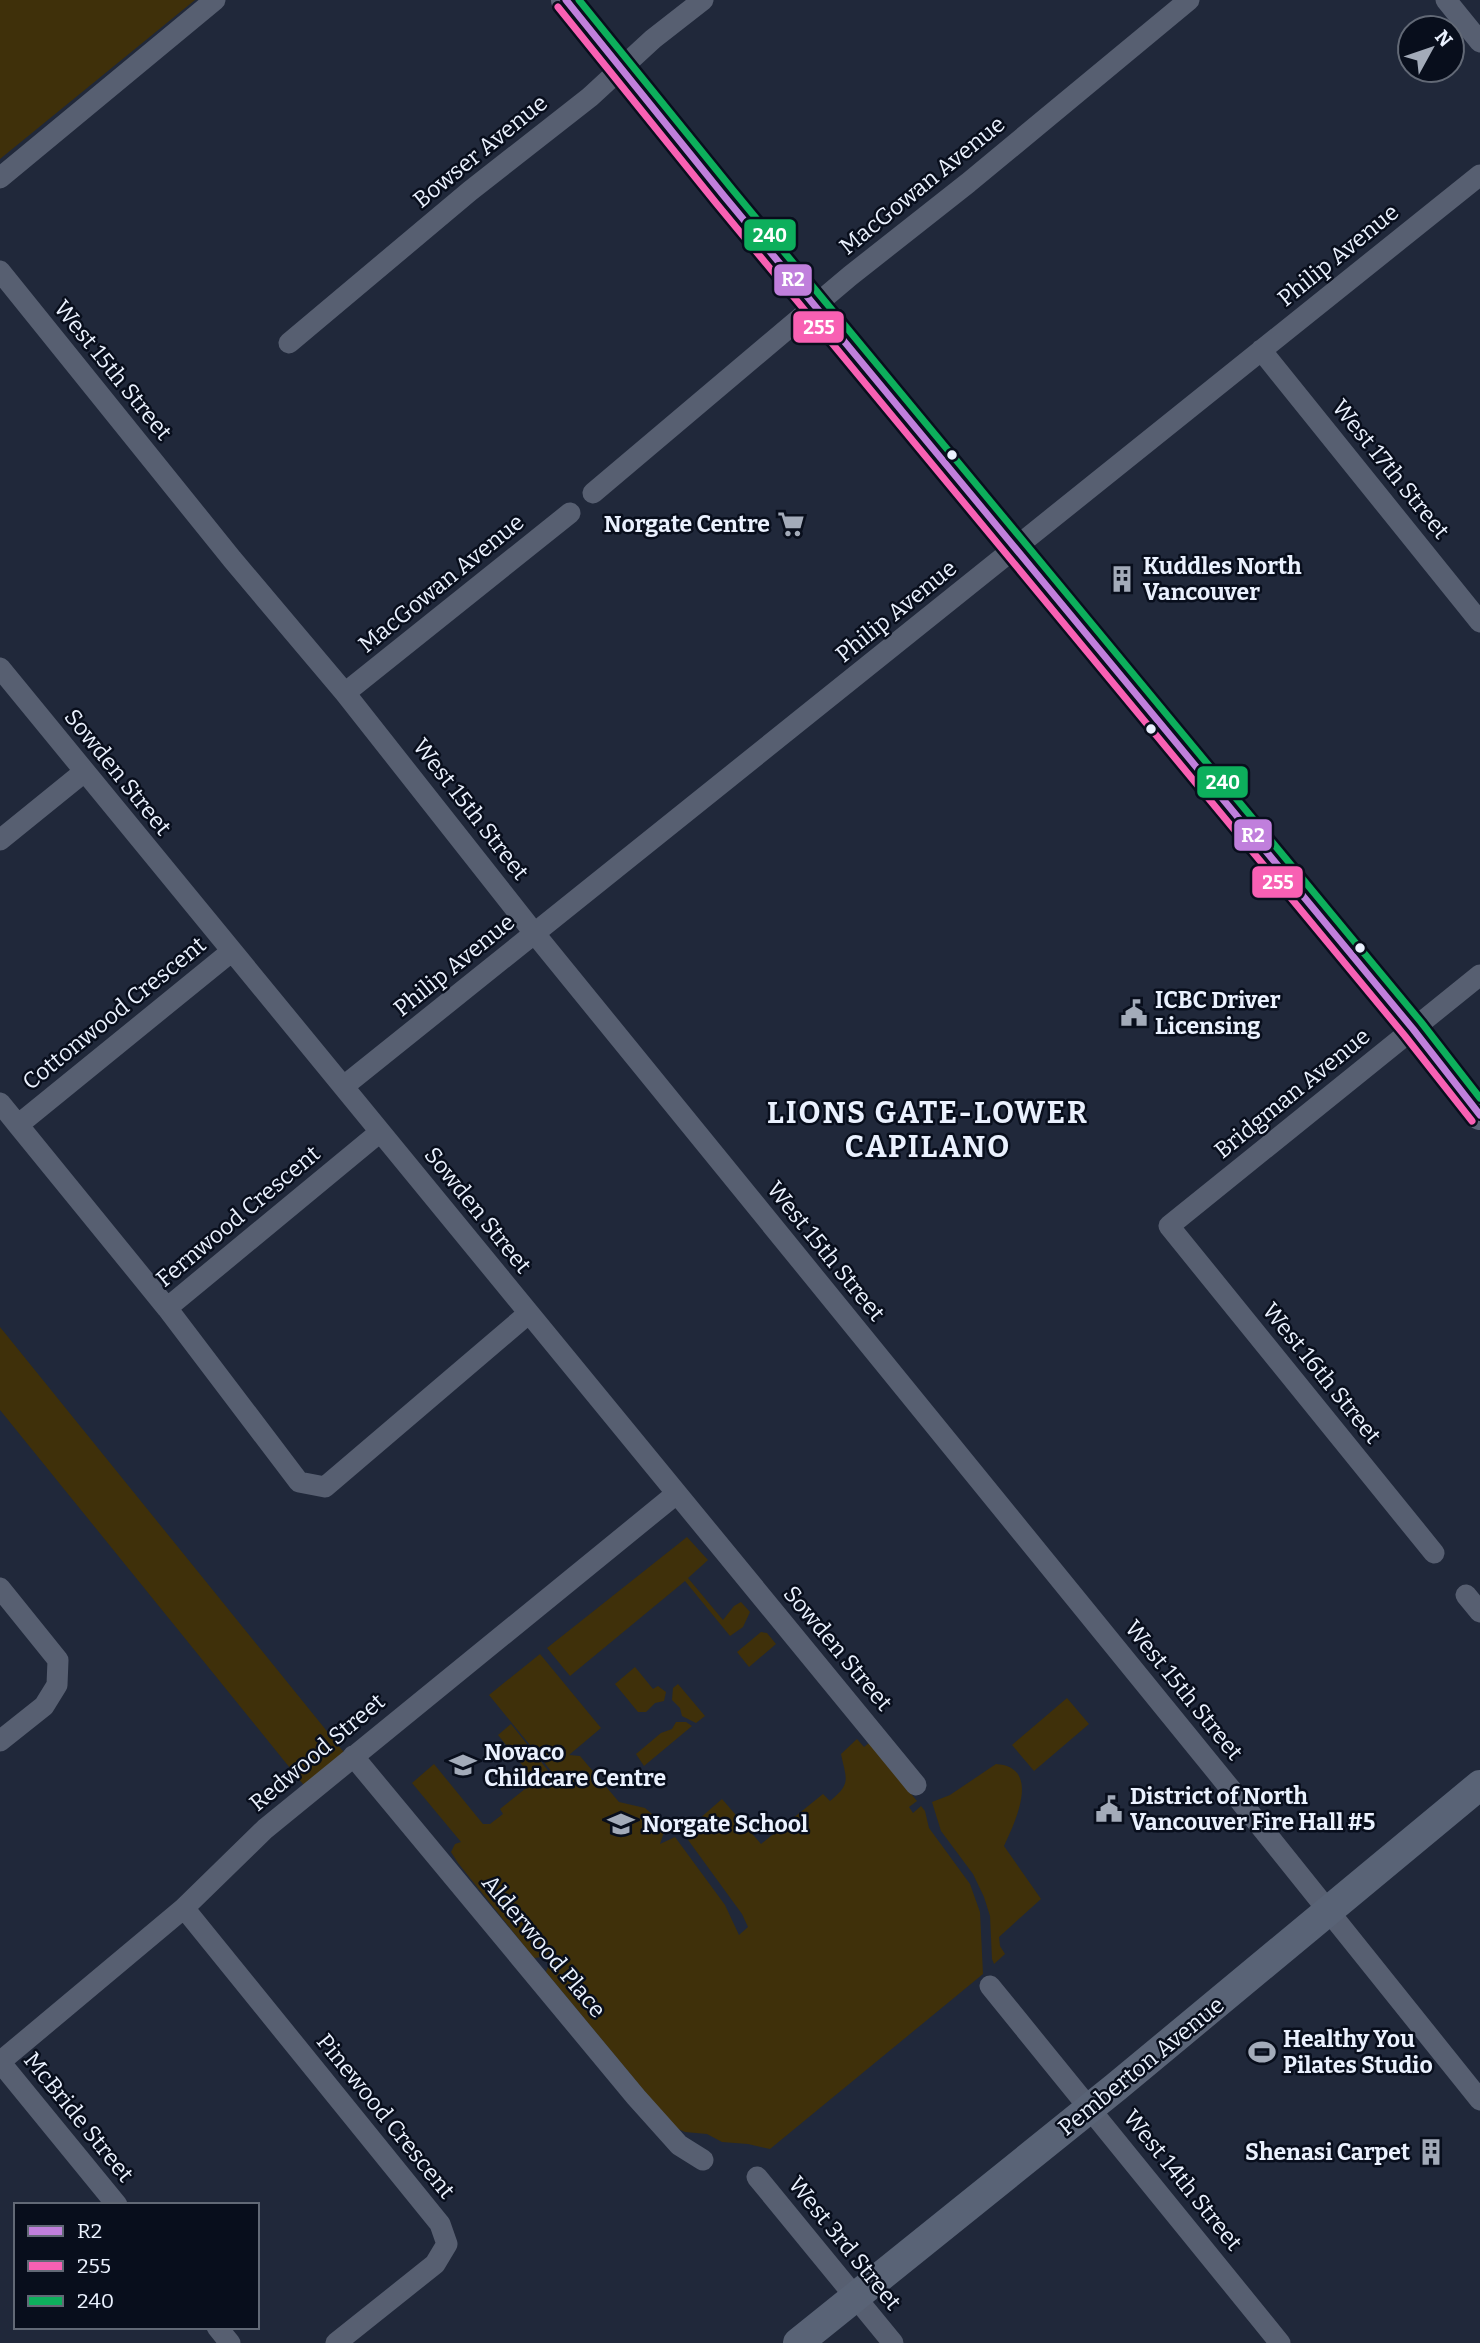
<svg xmlns="http://www.w3.org/2000/svg" width="1480" height="2343" font-family="Bitter,serif">
  <style>
    .green { fill: #3f300a }
    .lines { fill: none; stroke-linecap: round; stroke-linejoin: round }
    .street { stroke: #575f71; stroke-width: 21 }
    .secondary { stroke: #596376; stroke-width: 30 }
    .bus-1-casing { stroke: #080e1c; stroke-width: 12 }
    .bus-2-casing { stroke: #080e1c; stroke-width: 12 }
    .bus-3-casing { stroke: #080e1c; stroke-width: 12 }
    .bus-1 { stroke: #c07fdc; stroke-width: 7 }
    .bus-2 { stroke: #f860b3; stroke-width: 7 }
    .bus-3 { stroke: #0daf5c; stroke-width: 7 }
    .bus-dot { fill: #eaf1fe; stroke: #080e1c; stroke-width: 2.5 }
    .labels { text-anchor: middle; stroke-width: 5; stroke-linejoin: round; paint-order: stroke }
    .street-label { font-size: 23px; fill: #eaf1fe; stroke: #080e1c }
    .poi-label { font-size: 23px; font-weight: bold; fill: #eaf1fe; stroke: #080e1c; text-anchor: start }
    .district-label { font-size: 30px; font-weight: bold; letter-spacing: 2px; fill: #eaf1fe; stroke: #080e1c }
    .line-badge { stroke: #080e1c; stroke-width: 2.5 }
    .badge-label { font-size: 19px; text-anchor: middle; font-weight: bold; fill: #fff }
  </style>
  <rect width="100%" height="100%" fill="#20283a"/>
  <path class="green" d="M0,0h195l-195,159z
    M0,1327l347,429 -40,33 -307,-379z
    M687,1537l21,23 -20,18 35,42 11,-14 7,-4 9,10 -7,15 -13,9 -45,-55 -115,95 -23,-28z
    M761,1632l6,1 9,11 -27,23 -12,-15z
    M540,1654l61,74 -32,27 11,1 39,46 26,6 15,13 4,11 -4,12 15,-7 50,68 14,30 9,-8 -6,-13 -59,-81 39,-34 39,45 62,-50 7,7c22,-18 16,-22 11,-47l16,-15 7,8 5,-4 48,58 -8,6 4,6 8,-7 4,5 4,17 41,56 10,28 3,62 -213,175 -22,-5 -26,-2 -15,-8 -22,-2 -11,-5 -128,-155 3,-8 -7,-7 -8,1 -76,-95 -7,-11 4,-8 6,-2 -49,-59 22,-19 49,60h7l13,-10 -3,-5 35,-28 -37,-46 13,-11 39,49 2,-1 -63,-77z
    M635,1667l18,22 5,-3 8,6 -2,9 -9,2 -9,9h-8l-23,-28z
    M678,1684l27,32 -9,7 -14,-7 -2,-8 -8,-8 1,-12z
    M1067,1698l22,26 -55,47 -22,-26z
    M676,1722h10l6,4 -48,40 -8,-12 25,-21 11,-4z
    M996,1764c46,3 19,58 8,82l37,53 -42,38 1,9 5,8 -11,10 -2,-5 -2,-43 -6,-19 -11,-23 -32,-43 -9,-29 18,-7z"/>
  <g class="lines">
    <path class="street" d="M1446,0l34,42
      M0,178l215,-178
      M0,271l232,288 113,134 190,241 694,853 251,313
      M289,343l181,-152 120,-94 63,-58 50,-39
      M1261,350l219,272
      M593,493l257,-217 118,-93 221,-183
      M0,668l916,1117
      M345,693l225,-180
      M0,840l84,-68
      M344,1086l1136,-911
      M0,1103l18,22 214,-174
      M18,1125l149,183
      M380,1132l-213,176 132,174 26,5 204,-174
      M1434,1553l-265,-327 311,-251
      M0,1588l58,72 -1,25 -13,21 -44,35
      M1466,1595l14,17
      M353,1756l283,341 43,48 24,15
      M184,1908l256,316 7,20 -12,20 -99,79
      M990,1986l290,357
      M0,2062l184,-154 81,-79 411,-335
      M0,2062l117,143
      M757,2177l136,166
      M217,2327l13,16"/>
    <path class="secondary" d="M566,0l158,196 689,833 67,86
      M798,2343l318,-256 364,-302"/>
    <defs>
      <path id="bus-1" d="M566,0l158,196 689,833 67,86"/>
      <path id="bus-2" d="M558,7l158,196 689,833 67,85"/>
      <path id="bus-3" d="M579,0l153,189 689,833 59,76"/>
    </defs>
    <use href="#bus-1" class="bus-1-casing"/>
    <use href="#bus-2" class="bus-2-casing"/>
    <use href="#bus-3" class="bus-3-casing"/>
    <use href="#bus-1" class="bus-1"/>
    <use href="#bus-2" class="bus-2"/>
    <use href="#bus-3" class="bus-3"/>
  </g>
  <defs>
    <symbol id="supermarket-bare" viewBox="-9 -9 18 18"><path d="M-6-5.5h2.5l.6 2H6L4.5 2H-2.5L-4.4-4H-6ZM-1.5 3.2a1.3 1.3 0 1 0 .1 0ZM3 3.2a1.3 1.3 0 1 0 .1 0Z" fill="#a3abb9" stroke="#080e1c" stroke-width="2.5" paint-order="stroke"/></symbol>
    <symbol id="building-bare" viewBox="-9 -9 18 18"><path d="M-4-6H4V6H1V3H-1V6H-4ZM-2.5-4.3h1.7v1.8h-1.7ZM.8-4.3h1.7v1.8H.8ZM-2.5-1h1.7V.8h-1.7ZM.8-1h1.7V.8H.8Z" fill="#a3abb9" stroke="#080e1c" stroke-width="2.5" paint-order="stroke"/></symbol>
    <symbol id="civic-bare" viewBox="-9 -9 18 18"><path d="M-.6-6.5H3V-4.5H.6V-3L4-1V1h2V6H-6V1h2V-1L-.6-3ZM-1.2 2.5V6h2.4V2.5Z" fill="#a3abb9" stroke="#080e1c" stroke-width="2.5" paint-order="stroke"/></symbol>
    <symbol id="school-bare" viewBox="-9 -9 18 18"><path d="M0-5L7-2L0 1L-7-2ZM-4 1L0 2.5L4 1V4Q0 6-4 4Z" fill="#a3abb9" stroke="#080e1c" stroke-width="2.5" paint-order="stroke"/></symbol>
    <symbol id="stadium-bare" viewBox="-9 -9 18 18"><path d="M0-5a6.5 5 0 1 0 0 10a6.5 5 0 1 0 0-10ZM-3.5-1.8h7v3.6h-7Z" fill="#a3abb9" stroke="#080e1c" stroke-width="2.5" paint-order="stroke"/></symbol>
  </defs>
  <g fill-rule="evenodd">
    <use href="#supermarket-bare" x="772" y="505" width="38" height="38"/>
    <use href="#building-bare" x="1103" y="560" width="38" height="38"/>
    <use href="#civic-bare" x="1115" y="994" width="38" height="38"/>
    <use href="#school-bare" x="444" y="1746" width="38" height="38"/>
    <use href="#civic-bare" x="1090" y="1790" width="38" height="38"/>
    <use href="#school-bare" x="602" y="1805" width="38" height="38"/>
    <use href="#stadium-bare" x="1243" y="2033" width="38" height="38"/>
    <use href="#building-bare" x="1412" y="2133" width="38" height="38"/>
  </g>
  <g class="bus-dot">
    <circle cx="952" cy="455" r="6"/>
    <circle cx="1151" cy="729" r="6"/>
    <circle cx="1360" cy="948" r="6"/>
  </g>
  <g class="labels">
    <g class="street-label">
      <text transform="translate(480 151) rotate(-39)" y="8">Bowser Avenue</text>
      <text transform="translate(922 185) rotate(-39)" y="8">MacGowan Avenue</text>
      <text transform="translate(1338 255) rotate(-39)" y="8">Philip Avenue</text>
      <text transform="translate(113 370) rotate(51)" y="8">West 15th Street</text>
      <text transform="translate(1391 469) rotate(51)" y="8">West 17th Street</text>
      <text transform="translate(441 583) rotate(-39)" y="8">MacGowan Avenue</text>
      <text transform="translate(896 611) rotate(-39)" y="8">Philip Avenue</text>
      <text transform="translate(118 772) rotate(51)" y="8">Sowden Street</text>
      <text transform="translate(471 809) rotate(52)" y="8">West 15th Street</text>
      <text transform="translate(454 965) rotate(-39)" y="8">Philip Avenue</text>
      <text transform="translate(114 1013) rotate(-39)" y="8">Cottonwood Crescent</text>
      <text transform="translate(1292 1093) rotate(-39)" y="8">Bridgman Avenue</text>
      <text transform="translate(478 1210) rotate(51)" y="8">Sowden Street</text>
      <text transform="translate(238 1216) rotate(-40)" y="8">Fernwood Crescent</text>
      <text transform="translate(826 1251) rotate(51)" y="8">West 15th Street</text>
      <text transform="translate(1322 1373) rotate(51)" y="8">West 16th Street</text>
      <text transform="translate(838 1648) rotate(50)" y="8">Sowden Street</text>
      <text transform="translate(1184 1690) rotate(51)" y="8">West 15th Street</text>
      <text transform="translate(317 1752) rotate(-40)" y="8">Redwood Street</text>
      <text transform="translate(544 1946) rotate(50)" y="8">Alderwood Place</text>
      <text transform="translate(1141 2066) rotate(-39)" y="8">Pemberton Avenue</text>
      <text transform="translate(386 2116) rotate(51)" y="8">Pinewood Crescent</text>
      <text transform="translate(79 2117) rotate(51)" y="8">McBride Street</text>
      <text transform="translate(1183 2180) rotate(51)" y="8">West 14th Street</text>
      <text transform="translate(845 2243) rotate(51)" y="8">West 3rd Street</text>
    </g>
    <g class="poi-label">
      <text x="770" y="532" text-anchor="end">Norgate Centre</text>
      <text x="1143" y="574">Kuddles North<tspan x="1143" dy="26">Vancouver</tspan></text>
      <text x="1155" y="1008">ICBC Driver<tspan x="1155" dy="26">Licensing</tspan></text>
      <text x="484" y="1760">Novaco<tspan x="484" dy="26">Childcare Centre</tspan></text>
      <text x="1130" y="1804">District of North<tspan x="1130" dy="26">Vancouver Fire Hall #5</tspan></text>
      <text x="642" y="1832">Norgate School</text>
      <text x="1283" y="2047">Healthy You<tspan x="1283" dy="26">Pilates Studio</tspan></text>
      <text x="1410" y="2160" text-anchor="end">Shenasi Carpet</text>
    </g>
    <g class="district-label">
      <text x="928" y="1123">LIONS GATE-LOWER<tspan x="928" dy="34">CAPILANO</tspan></text>
    </g>
  </g>
  <g class="line-badge">
    <rect x="743" y="218" width="54" height="34" rx="7" fill="#0daf5c"/>
    <rect x="773" y="263" width="40" height="34" rx="7" fill="#c07fdc"/>
    <rect x="792" y="310" width="53" height="34" rx="7" fill="#f860b3"/>
    <rect x="1196" y="765" width="53" height="34" rx="7" fill="#0daf5c"/>
    <rect x="1233" y="818" width="40" height="34" rx="7" fill="#c07fdc"/>
    <rect x="1251" y="865" width="53" height="34" rx="7" fill="#f860b3"/>
  </g>
  <g class="badge-label">
    <text x="770" y="242">240</text>
    <text x="793" y="286">R2</text>
    <text x="819" y="334">255</text>
    <text x="1223" y="789">240</text>
    <text x="1253" y="842">R2</text>
    <text x="1278" y="889">255</text>
  </g>
  <rect x="14" y="2203" width="245" height="126" fill="#080e1c" stroke="#626976" stroke-width="2"/>
  <rect x="28" y="2226" width="35" height="10" fill="#c07fdc" stroke="#626976" stroke-width="2"/>
  <text x="77" y="2238" font-size="21" fill="#eaf1fe">R2</text>
  <rect x="28" y="2261" width="35" height="10" fill="#f860b3" stroke="#626976" stroke-width="2"/>
  <text x="77" y="2273" font-size="21" fill="#eaf1fe">255</text>
  <rect x="28" y="2296" width="35" height="10" fill="#0daf5c" stroke="#626976" stroke-width="2"/>
  <text x="77" y="2308" font-size="21" fill="#eaf1fe">240</text>
  <g transform="translate(1431 49) rotate(50)"><circle r="33" fill="#080e1c" stroke="#626976" stroke-width="2"/>
  <path d="M0-5L12 26L0 18L-12 26Z" fill="#a3abb9"/>
  <text y="-10" font-size="19" font-weight="bold" text-anchor="middle" fill="#eaf1fe">N</text>
  </g>
</svg>
